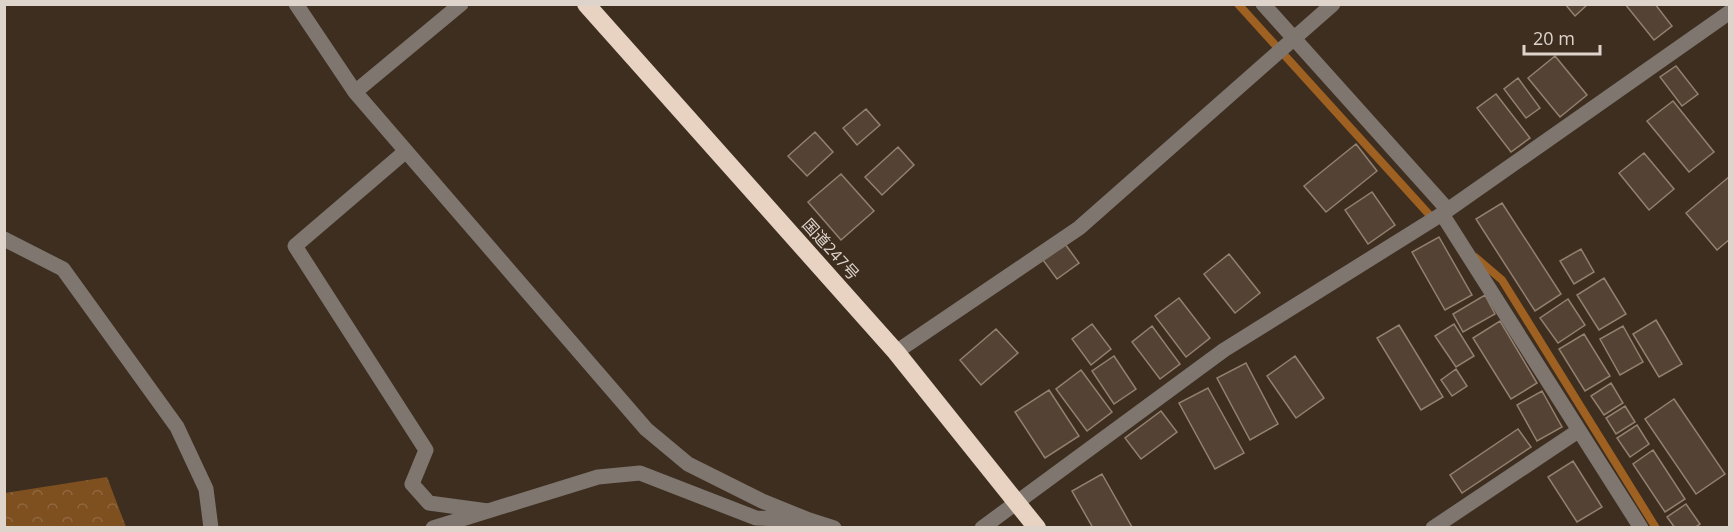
<svg xmlns="http://www.w3.org/2000/svg" width="1734" height="532" font-family="'Open Sans','Noto Sans JP',sans-serif">
  <style>
    .forest { fill: url(#forest-crowns) }
    .lines { fill: none; stroke-linecap: round; stroke-linejoin: round }
    .stream { stroke: #9f6121; stroke-width: 8 }
    .building { fill: #544334; stroke: #93806f; stroke-width: 1.5 }
    .minor { stroke: #7e766f; stroke-width: 15 }
    .highway { stroke: #e8d3c2; stroke-width: 18 }
    .labels { text-anchor: middle; stroke-width: 4.5; stroke-linejoin: round; paint-order: stroke }
    .street-label { font-size: 16px; fill: #dfd4cc; stroke: #3e2e20 }
  </style>
  <defs>
    <pattern id="forest-crowns" width="20" height="18" patternUnits="userSpaceOnUse" patternTransform="scale(1.5)"><rect width="20" height="18" fill="#7e4f1f"/><path d="M2 6a3 3 0 1 1 6 0M12 15a3 3 0 1 1 6 0" fill="none" stroke="#90673e"/></pattern>
  </defs>
  <rect width="100%" height="100%" fill="#3e2e20"/>
  <path class="forest" d="M107,477l19,50h-121v-34z"/>
  <g class="lines">
    <path class="stream" d="M1238,4l197,217
      M1475,257l27,23 154,248"/>
  </g>
  <path class="building" d="M1565,4h23l-13,12z
    M1625,4h30l17,22 -18,14z
    M1555,56l32,39 -27,22 -32,-39z
    M1676,66l22,28 -16,12 -22,-29z
    M1518,78l22,30 -14,10 -22,-29z
    M1496,94l34,44 -19,14 -34,-44z
    M1673,101l41,51 -25,20 -42,-51z
    M866,109l14,16 -23,20 -14,-17z
    M815,132l18,20 -26,24 -19,-20z
    M1356,144l21,27 -51,41 -22,-26z
    M898,147l16,18 -32,30 -17,-18z
    M1644,153l30,36 -25,21 -30,-37z
    M841,174l33,37 -33,29 -33,-38z
    M1730,176v63l-13,11 -31,-37z
    M1372,192l23,33 -27,19 -23,-34z
    M1502,203l59,91 -26,17 -59,-92z
    M1439,237l33,58 -27,15 -33,-58z
    M1065,244l14,19 -22,16 -14,-19z
    M1581,249l13,23 -20,12 -14,-23z
    M1229,254l31,39 -25,20 -31,-39z
    M1604,278l22,36 -27,16 -22,-35z
    M1485,295l10,19 -32,18 -10,-18z
    M1179,298l31,40 -24,19 -31,-41z
    M1568,299l17,26 -27,18 -18,-25z
    M1656,320l26,44 -23,13 -26,-43z
    M1500,321l37,62 -26,16 -38,-61z
    M1092,324l19,25 -20,16 -19,-26z
    M1454,324l20,32 -18,11 -21,-31z
    M1399,325l44,72 -22,13 -44,-72z
    M1152,326l28,38 -20,15 -28,-37z
    M1623,326l20,36 -23,13 -20,-36z
    M996,329l22,24 -37,32 -21,-25z
    M1584,334l26,42 -25,15 -26,-42z
    M1114,356l22,33 -22,15 -22,-33z
    M1295,356l29,42 -28,20 -29,-42z
    M1246,363l32,61 -28,16 -33,-62z
    M1456,369l11,17 -15,10 -11,-16z
    M1081,370l31,42 -25,19 -31,-42z
    M1611,383l12,20 -19,12 -13,-19z
    M1208,388l36,65 -29,16 -36,-66z
    M1049,390l30,46 -34,22 -30,-46z
    M1542,391l20,36 -25,14 -20,-36z
    M1674,399l51,75 -29,20 -51,-75z
    M1625,406l10,16 -19,12 -10,-16z
    M1161,411l16,21 -36,27 -16,-21z
    M1637,425l12,19 -19,13 -13,-19z
    M1518,429l13,18 -69,46 -12,-18z
    M1653,450l32,49 -20,13 -32,-48z
    M1573,461l29,46 -25,15 -29,-45z
    M1102,474l30,53 -1,1h-38l-21,-37z
    M1686,504l14,20 -6,4h-19l-8,-11z"/>
  <g class="lines">
    <path class="minor" d="M296,4l59,88 291,337 42,35 74,37 47,19
      M1263,4l185,206
      M355,92l106,-88
      M406,151l-111,95 131,204 -14,34 17,19 59,8
      M1442,214l199,314
      M4,239l59,30 114,158 29,62 5,39
      M896,352l183,-124 254,-224
      M433,528l165,-51 42,-4 116,45 53,2 25,8
      M982,528l242,-178 218,-136 288,-202
      M1433,528l145,-97"/>
    <path class="highway" d="M586,4l310,348 141,176"/>
  </g>
  <g class="labels">
    <g class="street-label">
      <text transform="translate(831 249) rotate(48)" y="6">国道247号</text>
    </g>
  </g>
  <rect width="1734" height="532" fill="none" stroke="#dfd4cc" stroke-width="12"/>
  <path d="M1524 45v9h76v-9" fill="none" stroke="#dfd4cc" stroke-width="3"/>
  <text x="1533" y="45" font-size="18" fill="#dfd4cc" stroke="#3e2e20" stroke-width="4.5" paint-order="stroke">20 m</text>
</svg>
